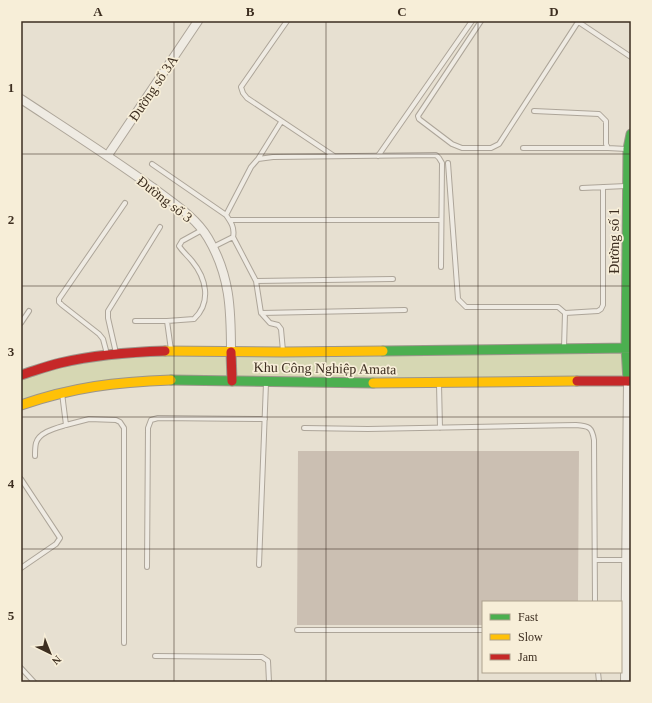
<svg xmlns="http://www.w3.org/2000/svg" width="652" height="703" font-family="'Times New Roman',serif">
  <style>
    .green { fill: #d6d7b3 }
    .building { fill: #cbbfb2 }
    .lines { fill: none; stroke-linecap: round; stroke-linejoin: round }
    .lane-casing { stroke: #ada599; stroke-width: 6 }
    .street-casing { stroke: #ada599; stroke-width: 10 }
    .fast-casing { stroke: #9c958a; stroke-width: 11 }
    .slow-casing { stroke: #9c958a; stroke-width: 11 }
    .jam-casing { stroke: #9c958a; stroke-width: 11 }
    .lane { stroke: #efebe3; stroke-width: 4 }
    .street { stroke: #efebe3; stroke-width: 8 }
    .fast { stroke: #4caf50; stroke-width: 9 }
    .slow { stroke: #ffc107; stroke-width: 9 }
    .jam { stroke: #c62828; stroke-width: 9 }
    .grid { fill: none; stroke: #3d2e20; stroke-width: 1; stroke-opacity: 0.55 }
    .labels { text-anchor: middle; stroke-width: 3.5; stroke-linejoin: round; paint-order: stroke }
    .street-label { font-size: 14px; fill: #3d2e20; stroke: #f7eed8 }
    .neatline { fill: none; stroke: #3d2e20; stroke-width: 1.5 }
    .grid-label { font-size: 13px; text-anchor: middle; font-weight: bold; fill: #3d2e20 }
  </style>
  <rect width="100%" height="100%" fill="#e7e0d1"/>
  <path class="green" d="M624,352l1,24 -187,3 -203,-3 -1,-20z
    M134,356h95l1,20 -45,-1 -164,25v-21l39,-12z"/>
  <path class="building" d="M298,451h281l-1,151h-95v23h-186z"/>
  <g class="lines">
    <defs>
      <path id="lane" d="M287,21l-46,66 2,6 4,5 87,58
        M481,21l-63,95 1,3 33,25 10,4h29l8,-4 79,-122
        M577,21l54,36
        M534,111l65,3 7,7v23l2,4 18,1
        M523,148h85
        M378,156l94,-135
        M258,159l23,-37
        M448,163l10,136 8,8h92l7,6 -1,35
        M152,164l74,51c5,7 9,13 7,22l-20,10
        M582,188l44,-2
        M226,215l25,-48 7,-8 15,-2 163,-2 3,3 3,5 -1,104
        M230,220h211
        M233,237l23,44 5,32 9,10 8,2 3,4 2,22
        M256,281l137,-2
        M261,313l144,-3
        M565,313l33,-2 3,-2 2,-4v-118
        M135,321h32l4,29
        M167,321l27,-2c18,-17 12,-41 -2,-58 -4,-5 -9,-9 -13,-15l3,-5 20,-11
        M21,323l8,-12
        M116,353l-8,-35v-7l52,-84
        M107,354l-4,-15 -4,-5 -37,-29 -3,-3v-3l66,-96
        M439,384l1,44
        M66,425l23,-6 27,1 4,2 4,6v215
        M304,428l64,1 208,-4c13,1 16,2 18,15l1,162
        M35,456c0,-4 0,-9 1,-13 3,-11 20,-15 30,-18l-4,-32
        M21,479l39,59 -4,6 -35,24
        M595,560h31
        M259,565l7,-182
        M147,567l1,-139 3,-8 7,-2 107,1
        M297,630h186
        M155,656l107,1 6,4 1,21
        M21,668l13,14
        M598,672l1,10"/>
      <path id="street" d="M21,99c44,29 88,57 131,88 19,15 43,29 56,51 22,37 23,71 23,114
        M108,155l90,-134
        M625,682l3,-301"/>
      <path id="fast" d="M383,351l248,-3
        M171,380l202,3
        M628,381l-2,-33 2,-199 3,-15"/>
      <path id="slow" d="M165,351l118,1 100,-1
        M373,383l204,-2
        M21,405c52,-18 95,-23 150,-25"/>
      <path id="jam" d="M231,352l1,29
        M21,375c13,-4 26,-9 39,-12 34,-8 69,-11 105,-12
        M577,381h54"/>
    </defs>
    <use href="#lane" class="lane-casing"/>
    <use href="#street" class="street-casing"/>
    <use href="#fast" class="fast-casing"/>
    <use href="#slow" class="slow-casing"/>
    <use href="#jam" class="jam-casing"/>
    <use href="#lane" class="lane"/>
    <use href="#street" class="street"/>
    <use href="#fast" class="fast"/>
    <use href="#slow" class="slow"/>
    <use href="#jam" class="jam"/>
  </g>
  <path class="grid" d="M174,21v661M326,21v661M478,21v661M21,154h610M21,286h610M21,417h610M21,549h610"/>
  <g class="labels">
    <g class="street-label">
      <text transform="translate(153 88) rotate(-56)" y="5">Đường số 3A</text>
      <text transform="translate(165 199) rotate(38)" y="5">Đường số 3</text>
      <text transform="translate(614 241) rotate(-90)" y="5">Đường số 1</text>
      <text transform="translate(325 368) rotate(1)" y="5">Khu Công Nghiệp Amata</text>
    </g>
  </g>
  <rect width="652" height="703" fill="none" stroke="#f7eed8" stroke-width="44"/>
  <rect x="482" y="601" width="140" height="72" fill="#f7eed8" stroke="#ada18e"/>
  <rect x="490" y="614" width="20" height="6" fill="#4caf50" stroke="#ada18e"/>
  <text x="518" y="621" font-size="12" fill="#3d2e20">Fast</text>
  <rect x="490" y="634" width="20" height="6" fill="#ffc107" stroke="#ada18e"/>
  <text x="518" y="641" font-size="12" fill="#3d2e20">Slow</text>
  <rect x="490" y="654" width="20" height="6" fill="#c62828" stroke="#ada18e"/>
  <text x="518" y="661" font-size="12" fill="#3d2e20">Jam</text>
  <g transform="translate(50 653) rotate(137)" stroke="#f7eed8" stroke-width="3" paint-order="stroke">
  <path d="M0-3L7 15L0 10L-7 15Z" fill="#3d2e20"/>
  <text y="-6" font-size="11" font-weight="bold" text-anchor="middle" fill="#3d2e20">N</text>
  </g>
  <rect x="22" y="22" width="608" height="659" class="neatline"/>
  <g class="grid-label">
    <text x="98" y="16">A</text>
    <text x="250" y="16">B</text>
    <text x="402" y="16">C</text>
    <text x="554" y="16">D</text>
    <text x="11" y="92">1</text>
    <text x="11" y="224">2</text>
    <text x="11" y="356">3</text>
    <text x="11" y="488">4</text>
    <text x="11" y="620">5</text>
  </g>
</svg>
